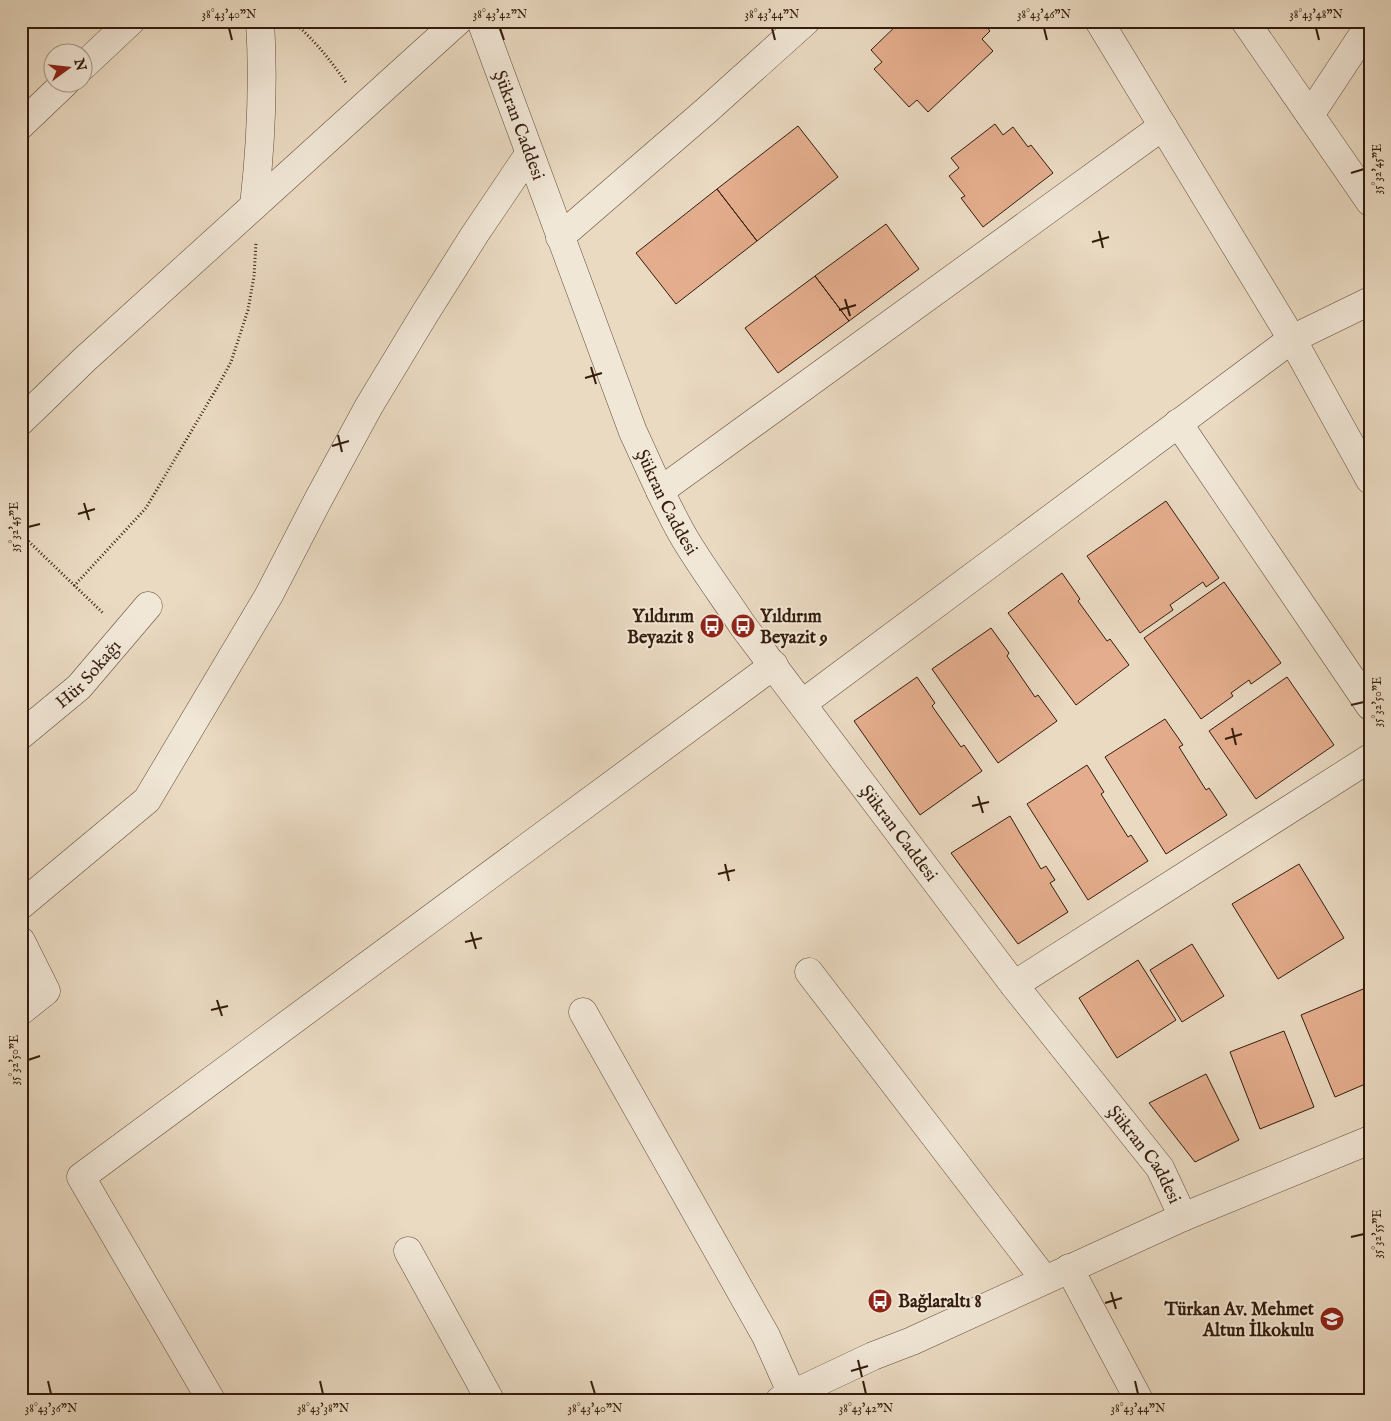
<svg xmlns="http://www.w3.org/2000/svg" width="1391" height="1421" font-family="'IM FELL English',serif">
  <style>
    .building { fill: #e4ad8d; stroke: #341c0c }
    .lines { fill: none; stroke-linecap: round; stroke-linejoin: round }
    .minor-casing { stroke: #624c3a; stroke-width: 29 }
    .path { stroke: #341c0c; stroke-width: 3; stroke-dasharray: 1 2.5; stroke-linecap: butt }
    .minor { stroke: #f1e7d7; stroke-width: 28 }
    .ticks { fill: none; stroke: #341c0c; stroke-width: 2 }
    .labels { text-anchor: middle; stroke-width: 4; stroke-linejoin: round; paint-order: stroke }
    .street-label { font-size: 18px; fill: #341c0c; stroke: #f1e7d7 }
    .poi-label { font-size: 18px; font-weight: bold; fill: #341c0c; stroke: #f1e7d7; text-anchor: end }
    .neatline { fill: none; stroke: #341c0c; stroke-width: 2 }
    .ticks-label { font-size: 12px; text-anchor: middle; fill: #341c0c }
  </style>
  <rect width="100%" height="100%" fill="#eadac2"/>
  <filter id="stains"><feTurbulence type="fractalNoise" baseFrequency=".004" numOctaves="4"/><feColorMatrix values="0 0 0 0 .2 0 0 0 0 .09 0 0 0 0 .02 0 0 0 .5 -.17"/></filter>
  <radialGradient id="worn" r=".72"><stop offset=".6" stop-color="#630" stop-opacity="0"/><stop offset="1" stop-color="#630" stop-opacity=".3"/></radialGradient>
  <path class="building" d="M901,21h80l9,10 -8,8 11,12 -65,61 -11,-12 -8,7 -35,-38 8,-7 -11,-12z
    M995,124l8,11 10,-8 15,20 3,-2 22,28 -70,54 -22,-29 4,-2 -16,-20 10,-8 -8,-10z
    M798,126l40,51 -81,64 -40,-52z
    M717,189l40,52 -81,63 -40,-51z
    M886,224l33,45 -70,52 -34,-45z
    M815,276l34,45 -71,52 -33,-45z
    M1166,501l53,77 -13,9 -3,-5 -33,23 3,5 -33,23 -53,-77z
    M1062,573l18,26 -2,2 29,40 3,-2 19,26 -53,40 -68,-92z
    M1224,582l57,81 -30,21 -2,-4 -18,13 2,3 -32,23 -57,-81z
    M991,628l18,25 -2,3 28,41 3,-2 19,26 -59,42 -66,-94z
    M917,677l18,26 -3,3 29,41 3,-2 18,26 -62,44 -66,-94z
    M1287,677l47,68 -78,54 -47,-68z
    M1165,719l18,26 -4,2 27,43 3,-2 18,27 -61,39 -61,-97z
    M1087,765l17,27 -3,2 27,43 3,-2 17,26 -60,39 -61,-96z
    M1010,816l31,53 5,-3 9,14 -5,3 18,29 -50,32 -67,-91z
    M1299,864l45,74 -66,41 -46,-75z
    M1192,944l32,52 -42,26 -32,-52z
    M1138,960l38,60 -59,38 -38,-60z
    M1368,987l2,6v89l-35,15 -34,-82z
    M1284,1031l30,76 -54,22 -30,-77z
    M1206,1074l33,66 -44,22 -46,-59z"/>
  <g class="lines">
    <defs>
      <g id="minor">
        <path id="s1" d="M481,21l152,411c17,36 32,73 52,107 18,30 39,58 58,87l271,359 146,183 23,49"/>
        <path d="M1099,21l193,318 78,141"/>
        <path d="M1245,21l125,181"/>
        <path d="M82,67l49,-46"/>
        <path d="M1310,115l60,-91"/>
        <path d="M21,125l45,-43"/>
        <path d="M254,206c7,-62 10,-122 6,-185"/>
        <path d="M560,237l147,-127 99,-89"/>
        <path d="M21,421l63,-61 374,-339"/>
        <path d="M1178,423l192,283"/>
        <path d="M660,491l503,-365"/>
        <path d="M803,703l489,-364 78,-38"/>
        <path id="s2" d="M21,735l58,-48 69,-81"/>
        <path d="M21,905l126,-105 122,-205 49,-95 51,-94 55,-91 51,-81 54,-80"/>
        <path d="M21,941l25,50 -25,20"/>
        <path d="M809,972l236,308"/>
        <path d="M1014,985l356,-227"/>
        <path d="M583,1012l183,324 26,58"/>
        <path d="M408,1251l82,149"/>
        <path d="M1069,1268l70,132"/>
        <path d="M211,1400l-130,-223 693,-512"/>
        <path d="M780,1400l93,-44 39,-15 271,-124 187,-77"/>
      </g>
    </defs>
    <use href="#minor" class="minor-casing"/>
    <path class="path" d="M292,21c22,18 39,40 55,63
      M21,534l83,80
      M74,586l72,-78 72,-122 13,-24 17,-52 6,-34 2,-33"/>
    <use href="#minor" class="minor"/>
  </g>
  <path class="ticks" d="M229,28l3,12M500,28l4,12M772,28l3,12M1044,28l3,12M1316,28l3,12M1351,173l13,-4M1099,231l4,17M1092,242l17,-5M845,299l5,17M839,310l17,-5M591,367l5,17M585,378l17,-5M338,435l4,17M332,446l17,-5M84,503l5,17M78,514l17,-5M28,527l12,-3M1351,705l13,-3M1232,728l4,17M1225,739l17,-5M978,796l5,17M972,806l17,-4M725,864l4,17M718,874l17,-4M471,932l5,17M465,942l17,-4M217,1000l5,16M211,1010l17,-4M28,1060l12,-4M1351,1237l13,-3M1111,1292l5,17M1105,1303l17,-5M858,1360l4,17M851,1371l17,-5M48,1381l3,13M320,1381l3,13M591,1381l4,13M863,1381l3,13M1135,1381l3,13"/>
  <defs>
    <symbol id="bus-disc" viewBox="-11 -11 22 22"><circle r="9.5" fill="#8f2418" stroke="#f1e7d7"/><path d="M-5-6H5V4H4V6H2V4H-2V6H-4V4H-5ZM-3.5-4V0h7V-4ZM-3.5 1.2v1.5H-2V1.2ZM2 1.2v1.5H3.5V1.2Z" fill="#fff"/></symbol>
    <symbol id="school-disc" viewBox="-11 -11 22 22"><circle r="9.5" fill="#8f2418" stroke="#f1e7d7"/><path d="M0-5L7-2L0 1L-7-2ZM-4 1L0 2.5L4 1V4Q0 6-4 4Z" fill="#fff"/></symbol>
  </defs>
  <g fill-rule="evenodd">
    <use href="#bus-disc" x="698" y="612" width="28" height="28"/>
    <use href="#bus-disc" x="729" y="612" width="28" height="28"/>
    <use href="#bus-disc" x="866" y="1287" width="28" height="28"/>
    <use href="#school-disc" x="1318" y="1305" width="28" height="28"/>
  </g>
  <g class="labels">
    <g class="street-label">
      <text dy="6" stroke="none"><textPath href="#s1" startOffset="111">Şükran Caddesi</textPath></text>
      <text dy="6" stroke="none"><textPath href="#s1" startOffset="516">Şükran Caddesi</textPath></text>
      <text dy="6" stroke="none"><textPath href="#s2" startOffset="91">Hür Sokağı</textPath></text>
      <text dy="6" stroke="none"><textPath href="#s1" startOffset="921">Şükran Caddesi</textPath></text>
      <text dy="6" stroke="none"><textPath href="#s1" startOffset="1326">Şükran Caddesi</textPath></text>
    </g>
    <g class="poi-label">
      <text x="694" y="622">Yıldırım<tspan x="694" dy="21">Beyazit 8</tspan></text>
      <text x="760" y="622" text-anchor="start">Yıldırım<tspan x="760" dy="21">Beyazit 9</tspan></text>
      <text x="898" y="1307" text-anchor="start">Bağlaraltı 8</text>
      <text x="1314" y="1315">Türkan Av. Mehmet<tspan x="1314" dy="21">Altun İlkokulu</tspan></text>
    </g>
  </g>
  <rect width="1391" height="1421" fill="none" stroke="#eadac2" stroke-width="55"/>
  <g transform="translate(68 68) rotate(75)"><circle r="24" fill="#f1e7d7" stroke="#a59686"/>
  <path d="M0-4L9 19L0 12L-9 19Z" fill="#8f2418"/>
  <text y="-8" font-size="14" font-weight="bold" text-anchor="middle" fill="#341c0c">N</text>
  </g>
  <rect x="28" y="28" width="1336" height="1366" class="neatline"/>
  <g class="ticks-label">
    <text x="229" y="18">38°43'40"N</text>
    <text x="500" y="18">38°43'42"N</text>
    <text x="772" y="18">38°43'44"N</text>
    <text x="1044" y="18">38°43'46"N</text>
    <text x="1316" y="18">38°43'48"N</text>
    <text transform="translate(1377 169) rotate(-90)" y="4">35°32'45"E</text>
    <text transform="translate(14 527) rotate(-90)" y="4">35°32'45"E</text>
    <text transform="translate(1377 702) rotate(-90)" y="4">35°32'50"E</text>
    <text transform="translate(14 1060) rotate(-90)" y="4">35°32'50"E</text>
    <text transform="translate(1377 1234) rotate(-90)" y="4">35°32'55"E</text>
    <text x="51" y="1412">38°43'36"N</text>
    <text x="323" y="1412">38°43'38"N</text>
    <text x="595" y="1412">38°43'40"N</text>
    <text x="866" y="1412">38°43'42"N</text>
    <text x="1138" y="1412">38°43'44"N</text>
  </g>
  <rect width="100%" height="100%" filter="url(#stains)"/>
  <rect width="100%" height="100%" fill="url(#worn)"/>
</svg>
